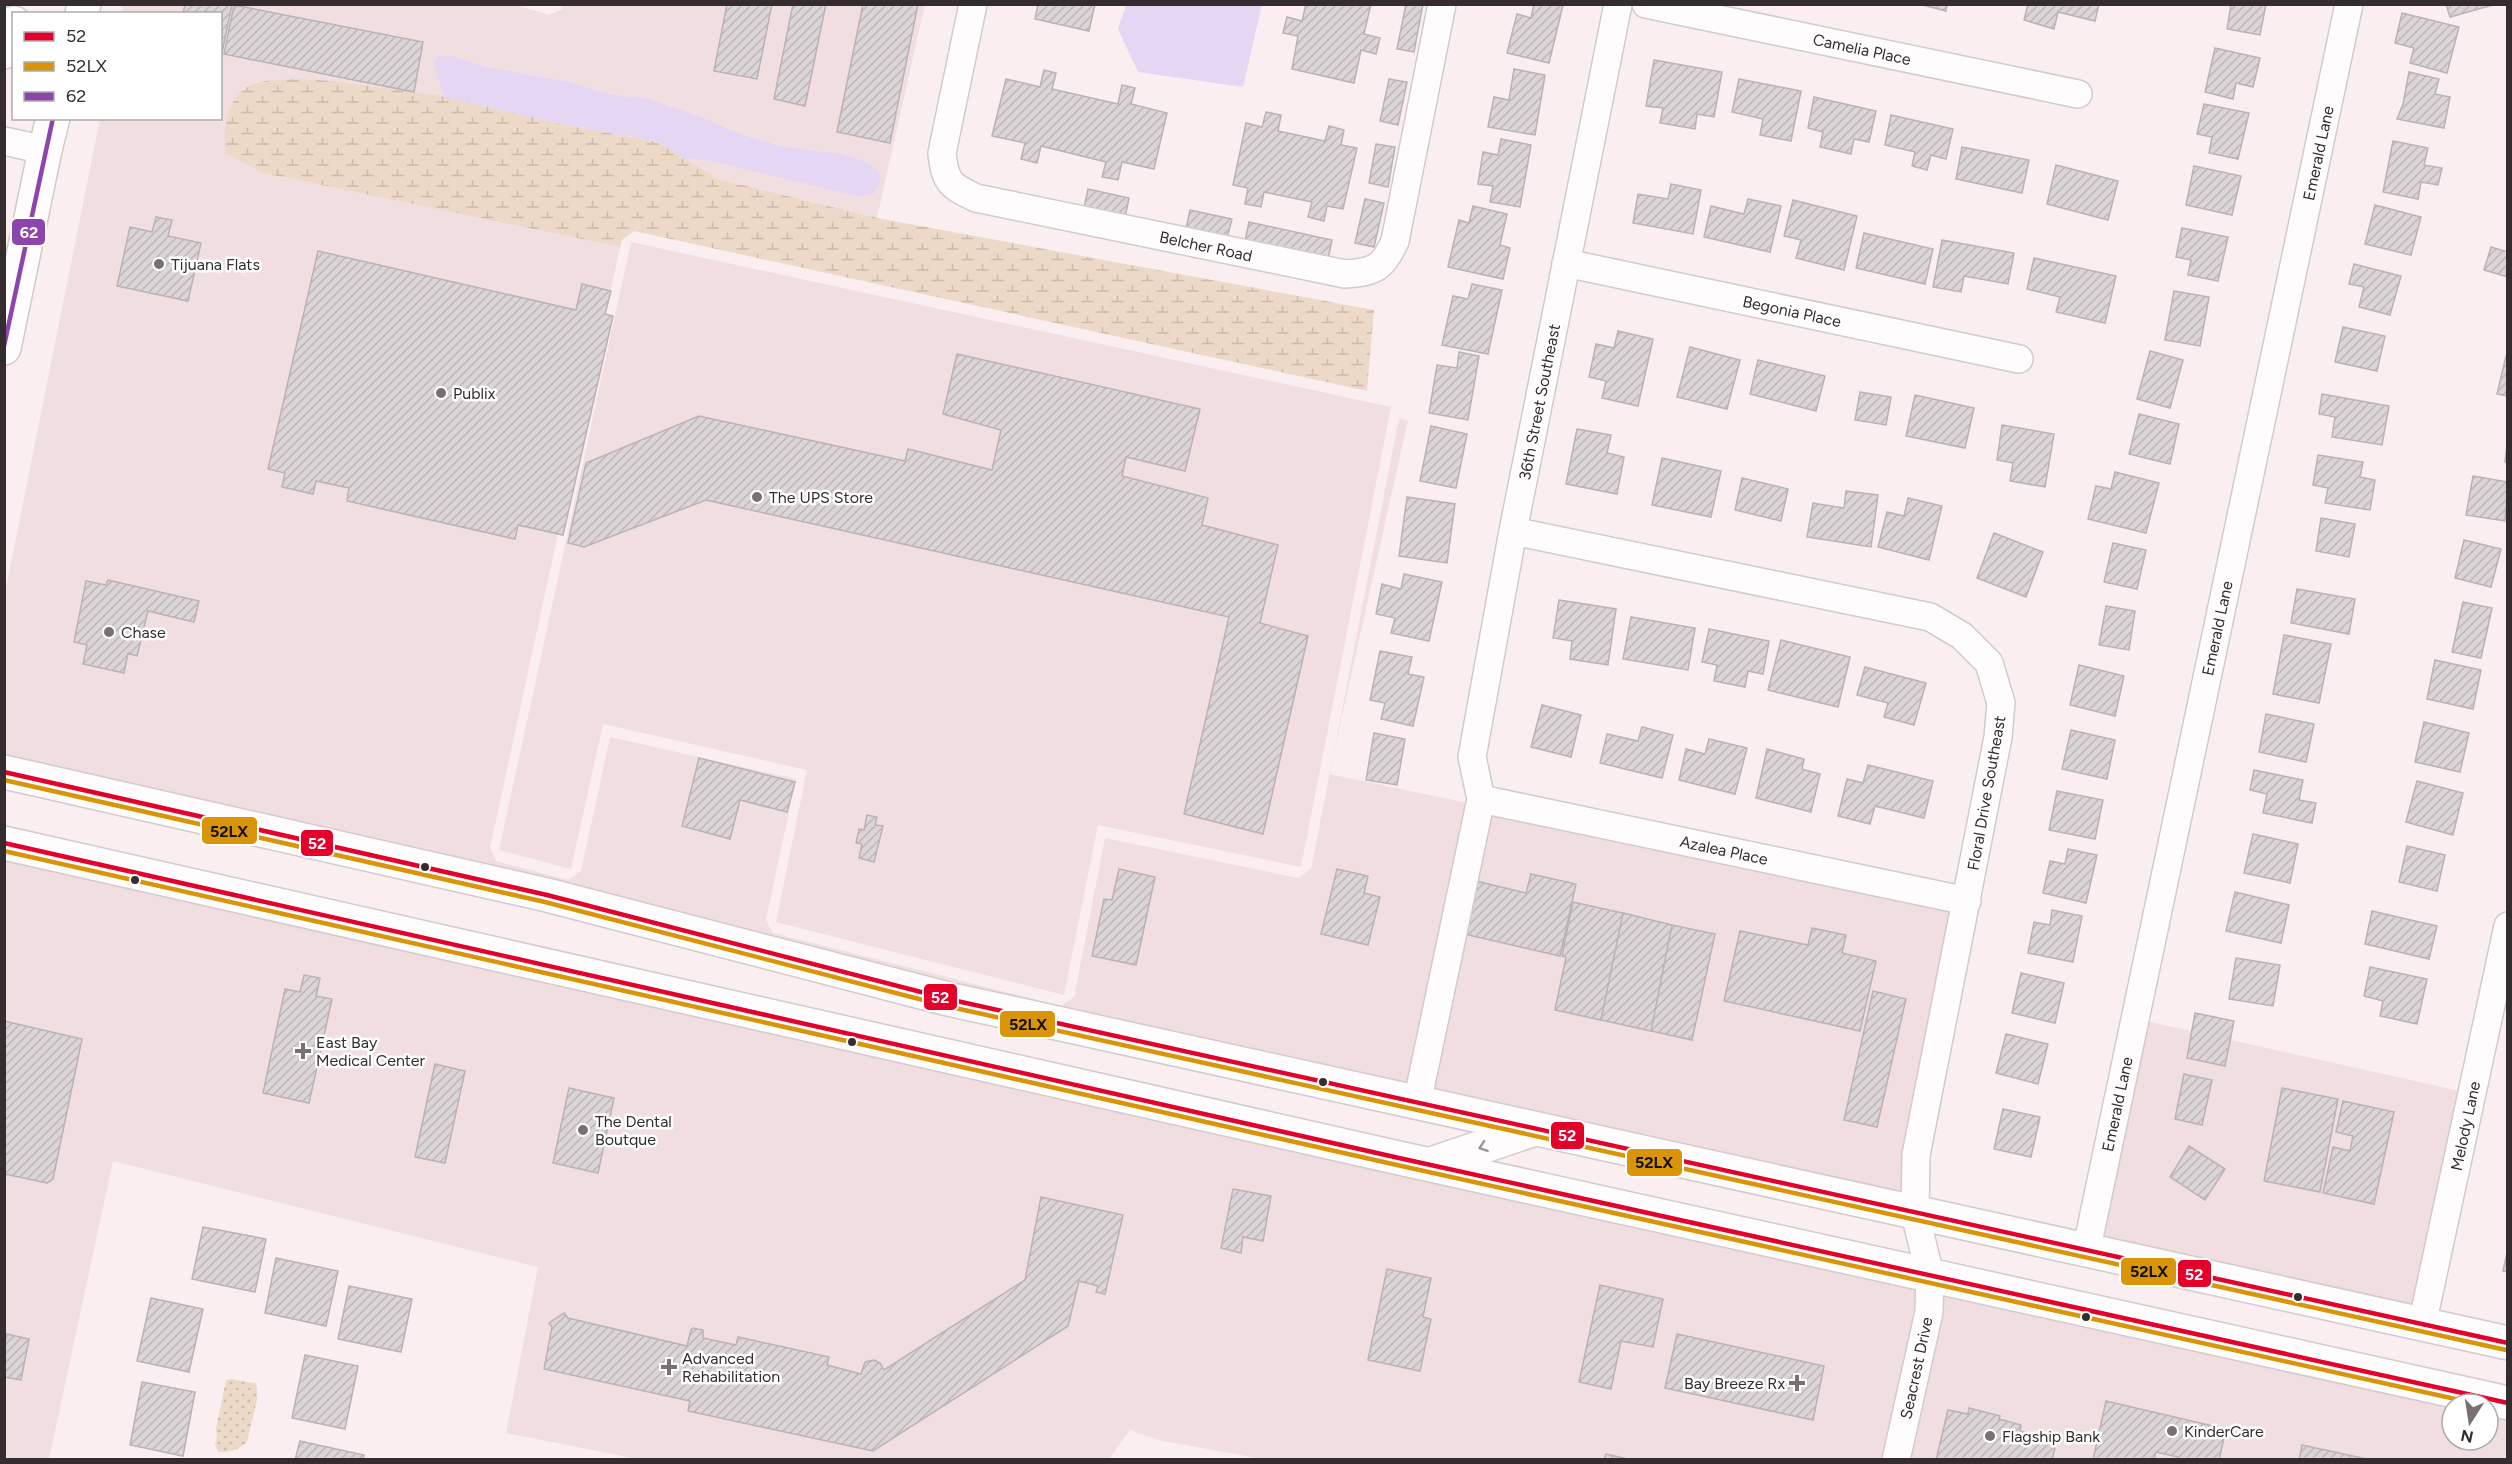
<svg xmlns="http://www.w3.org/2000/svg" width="2512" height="1464" font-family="Figtree,sans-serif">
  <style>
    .built { fill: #f1dee1 }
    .wetland { fill: url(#wetland-marsh) }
    .park { fill: url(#park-dots) }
    .water { fill: #e5d7f4 }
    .building { fill: url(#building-hatch); stroke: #bab2b5; stroke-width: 1.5 }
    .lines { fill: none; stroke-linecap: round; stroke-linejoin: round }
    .minor-casing { stroke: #d3cacb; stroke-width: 30 }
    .major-casing { stroke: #d3cacb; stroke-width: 36 }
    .minor { stroke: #fefcfd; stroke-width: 27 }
    .major { stroke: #fefcfd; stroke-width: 33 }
    .bus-1-casing { stroke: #fff; stroke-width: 9 }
    .bus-2-casing { stroke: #fff; stroke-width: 9 }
    .bus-3-casing { stroke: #fff; stroke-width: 9 }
    .bus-1 { stroke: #e4002b; stroke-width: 4.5 }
    .bus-2 { stroke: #da9407; stroke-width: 4.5 }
    .bus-3 { stroke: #8e44ad; stroke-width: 4.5 }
    .oneway { stroke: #999496 }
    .poi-dot { fill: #797072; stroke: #fff; stroke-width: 2 }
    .bus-dot { fill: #342c2e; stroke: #fff; stroke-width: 2 }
    .labels { text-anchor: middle; stroke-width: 5; stroke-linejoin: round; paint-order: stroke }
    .street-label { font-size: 16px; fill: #342c2e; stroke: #fff }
    .poi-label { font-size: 16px; fill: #342c2e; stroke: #fff; text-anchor: start }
    .line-badge { stroke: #fff; stroke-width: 2 }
    .badge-label { font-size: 16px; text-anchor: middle; font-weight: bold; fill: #fff }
    .pale-badge-label { font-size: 16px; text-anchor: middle; font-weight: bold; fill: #111 }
  </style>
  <defs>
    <pattern id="wetland-marsh" width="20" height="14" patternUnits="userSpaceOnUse" patternTransform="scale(1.5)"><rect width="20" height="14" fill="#edd9c7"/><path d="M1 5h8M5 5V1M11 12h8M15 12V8" fill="none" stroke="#ccbaab"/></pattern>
    <pattern id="park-dots" width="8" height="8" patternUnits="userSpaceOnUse" patternTransform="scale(1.5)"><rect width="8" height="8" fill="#edd9c7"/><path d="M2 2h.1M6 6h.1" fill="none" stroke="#ccbaab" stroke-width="1.8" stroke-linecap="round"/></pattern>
    <pattern id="building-hatch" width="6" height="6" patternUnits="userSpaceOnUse" patternTransform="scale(1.5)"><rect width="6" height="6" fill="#dcd5d7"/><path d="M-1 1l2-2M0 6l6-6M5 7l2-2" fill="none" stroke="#bdb7b9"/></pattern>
  </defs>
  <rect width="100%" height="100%" fill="#faeef0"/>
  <path class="built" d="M513,4l36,11 12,-5 3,-6h361l-48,214 -159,-39 -33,-20 26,2h155l-24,-7 -59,-8 -45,-13 -36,-16 -53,-18 -39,-5 -44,-13 -79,-14 -35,-11 -17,13 9,28 -109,-16 -39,-2 -33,94 357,74 -130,601 6,13 72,19 13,-9 29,-134 186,42 -30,141 7,13 288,73 13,-9 31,-159 193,40 13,-9 88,-451 9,3 -79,353 139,29 -60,285 -456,-102 -947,-227v-166l95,-474 120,-1v-104l-99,-1 2,-8z
    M631,242l760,165 -90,460 -203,-42 -34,170 -288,-73 31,-152 -204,-46 -32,145 -72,-19z
    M1490,814l460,97 -47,286 -358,-79 -2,-5 -8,3 -104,-23z
    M5,861l737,161 679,154 2,5 8,-2 486,107v24l-33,149 -617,1 -109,-20 -28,-10 -21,29h-471l-132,-26 32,-166 -425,-106 -64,298 -44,1z
    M2146,1021l314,70 -46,218 -314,-68z
    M1941,1291l511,113v36h36v-28l19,4v43l-599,1z"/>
  <path class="wetland" d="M297,79l38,2 106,15 116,27 101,19 60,37 159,39 497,92 -7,81 -733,-160 -12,9 -2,7 -357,-74 -37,-20c-4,-25 1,-59 28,-69 12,-5 29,-4 43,-5z"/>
  <path class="park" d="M231,1379l23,4 3,3v14l-10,42c-7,7 -18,11 -28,10l-4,-7 2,-9 -1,-7 10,-49z"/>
  <path class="water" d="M1126,5h136l-19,82 -105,-15 -20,-43z
    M439,56h13l35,11 79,14 44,13 39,5 53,18 36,16 44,13 60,8 24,7 13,11 2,10 -8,12 -12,3 -150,-36 -26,-2 -27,-17 -101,-19 -113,-26 -9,-28 -1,-8z"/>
  <path class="building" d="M185,4h47l-10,49 -2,-39h-37z
    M727,4h45l-15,75 -43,-8z
    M793,4h33l-21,102 -31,-7z
    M863,4h55l-28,139 -53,-11z
    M1038,4h57l-6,27 -54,-12z
    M1306,4h65l-7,30 16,4 -4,16 -15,-4 -7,33 -62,-14 6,-33 -15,-3 4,-16 15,4z
    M1406,4h17l-9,48 -17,-3z
    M1534,4l29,1 -14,58 -42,-10 10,-39 14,4z
    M1919,4h28l-1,7z
    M2028,4h71l-4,17 -37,-9 -4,17 -30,-9z
    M2231,4h35l-6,31 -33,-6z
    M2446,4h47v1l-43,12z
    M234,5l189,37 -9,50 -190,-38z
    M2402,13l57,14 -12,46 -37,-10 4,-15 -19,-5z
    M2215,48l45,10 -7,29 -17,-4 -3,16 -28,-7z
    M1654,60l68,12 -8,45 -17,-3 -2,15 -35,-6 3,-15 -17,-2z
    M1514,69l31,6 -10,60 -47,-8 6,-30 15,3z
    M1044,70l12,3 -4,16 66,15 4,-19 13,3 -4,16 36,9 -13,56 -32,-7 -4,18 -16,-3 4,-15 -65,-16 -4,17 -16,-4 4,-16 -33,-7 14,-57 34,8z
    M2409,72l30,7 -4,15 15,3 -6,31 -47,-9 6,-15z
    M1389,79l18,3 -9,43 -18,-4z
    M1739,79l62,12 -10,50 -31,-6 3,-16 -31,-7z
    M1814,97l62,14 -7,31 -15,-3 -3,15 -31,-7 3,-15 -15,-4z
    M2204,104l45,9 -11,46 -29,-6 3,-16 -15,-3z
    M1266,112l15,3 -3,16 47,10 4,-15 15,4 -3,15 16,3 -14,61 -16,-3 -3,15 -16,-4 4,-15 -48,-10 -3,15 -16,-3 3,-16 -15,-3 13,-62 16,4z
    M1891,115l62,14 -7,30 -15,-4 -4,15 -15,-4 3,-14 -30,-7z
    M1501,139l30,6 -11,62 -30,-5 3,-16 -15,-2 5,-32 15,3z
    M2393,141l35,7 -4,17 18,3 -4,17 -17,-3 -3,17 -35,-7z
    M1376,144l19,3 -7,40 -19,-4z
    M1962,147l67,13 -7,33 -66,-14z
    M2056,165l62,16 -10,39 -61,-16z
    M2194,166l47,10 -9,39 -46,-10z
    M1671,184l30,6 -8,44 -60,-11 5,-29 30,5z
    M1088,189l41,9 -4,20 -41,-10z
    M1365,199l19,4 -10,44 -19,-4z
    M1748,199l33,7 -11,46 -66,-15 7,-31 33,8z
    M1793,200l64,16 -13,54 -48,-12 5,-18 -17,-4z
    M2375,205l46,12 -10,38 -46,-11z
    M1473,206l34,8 -7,31 10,3 -7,31 -55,-12 11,-47 10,3z
    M1190,210l42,9 -5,19 -41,-9z
    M156,217l16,3 -4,16 33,7 -13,58 -71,-15 13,-59 22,5z
    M1249,222l83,18 -4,19 -83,-18z
    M2182,228l46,9 -10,44 -30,-6 3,-15 -15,-3z
    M1864,233l69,16 -8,35 -69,-16z
    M1942,240l72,13 -6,31 -44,-8 -3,16 -28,-5z
    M2491,247l17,5v25l-24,-7z
    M318,251l258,59 6,-26 29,7 -6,23 8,2 -50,219 -45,-10 -3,14 -168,-38 2,-13 -33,-7 -3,13 -31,-7 3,-14 -17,-4z
    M2034,258l82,18 -11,47 -49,-11 4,-15 -33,-8z
    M2354,264l47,12 -11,39 -31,-8 5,-20 -15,-3z
    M1472,284l30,6 -14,64 -46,-9 11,-49 15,3z
    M2174,291l35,6 -9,49 -35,-6z
    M2343,327l42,9 -8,35 -42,-9z
    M1618,331l35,8 -15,67 -36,-8 4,-17 -17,-4 7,-33 18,4z
    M1690,347l50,13 -13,49 -50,-12z
    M2150,351l33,9 -13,48 -33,-9z
    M1459,352l20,4 -11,64 -39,-7 8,-48 20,3z
    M957,354l243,55 -15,62 -59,-14 -4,19 86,22 -6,27 76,20 -18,78 48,13 -45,198 -79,-20 45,-197 -523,-117 -122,47 -16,-4 18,-80 113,-47 206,45 3,-12 84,21 9,-40 -58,-16z
    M2506,356h2v40l-11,-2z
    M1758,360l67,16 -9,35 -66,-17z
    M1860,392l31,5 -5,28 -31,-5z
    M2322,394l67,12 -7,39 -50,-8 3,-20 -16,-3z
    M1915,395l59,13 -9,40 -59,-12z
    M2139,414l40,10 -9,40 -41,-10z
    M2002,425l52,9 -9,53 -35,-6 3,-18 -16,-3z
    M1431,426l36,8 -11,54 -36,-7z
    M1577,429l34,6 -4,18 17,4 -7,37 -51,-10z
    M2508,436v26h-3z
    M2318,455l45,7 -3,15 15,3 -5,30 -45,-7 3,-15 -15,-3z
    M1662,458l59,13 -10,46 -59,-12z
    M2115,472l44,11 -13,50 -58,-14 8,-33 15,3z
    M2473,476l35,6 -3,39 -39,-6z
    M1742,478l46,11 -7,32 -46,-11z
    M1846,491l32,4 -7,52 -64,-10 6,-34 31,5z
    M1407,497l48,7 -8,59 -48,-7z
    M1908,498l34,8 -13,54 -51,-13 9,-35 17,4z
    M2321,518l34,6 -6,33 -33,-6z
    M1994,533l49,19 -17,45 -49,-19z
    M2464,540l37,9 -10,38 -36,-9z
    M2113,543l33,7 -9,39 -33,-7z
    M1404,574l38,8 -13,59 -38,-8 4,-15 -19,-4 6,-30 19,5z
    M108,580l91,21 -5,21 -46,-11 -11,45 -9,-3 -4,20 -41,-9 4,-19 -13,-3 12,-61 20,4z
    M2297,589l58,10 -6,35 -58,-11z
    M1559,600l57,9 -8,56 -38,-6 2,-18 -19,-3z
    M2463,602l29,6 -11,50 -29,-6z
    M2106,606l29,5 -6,39 -30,-5z
    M1631,617l64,11 -7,42 -65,-11z
    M1709,629l60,12 -6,33 -15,-3 -3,16 -31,-6 3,-16 -15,-3z
    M2284,635l47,9 -12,59 -46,-9z
    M1781,640l69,17 -12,50 -70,-17z
    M1380,651l32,6 -4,17 16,3 -11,49 -32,-7 4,-16 -15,-3z
    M2435,660l46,10 -8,39 -46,-10z
    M2079,665l45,11 -9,40 -45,-11z
    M1865,667l61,16 -12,42 -30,-8 4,-14 -31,-8z
    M1542,705l39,10 -10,42 -40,-10z
    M2266,714l48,10 -8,38 -47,-10z
    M2424,722l45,11 -9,39 -45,-10z
    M1642,727l31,8 -11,43 -62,-15 7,-29 31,7z
    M2071,730l44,10 -8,39 -45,-10z
    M1374,733l31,6 -8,46 -31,-5z
    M1709,739l38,9 -12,46 -56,-14 7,-31 19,5z
    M1767,749l37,10 -2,10 18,5 -9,38 -55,-14z
    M699,758l96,24 -8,30 -47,-12 -10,39 -48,-13z
    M1868,765l65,16 -9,37 -49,-12 -5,18 -32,-8 9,-37 16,4z
    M2254,770l49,10 -4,20 17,3 -4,20 -49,-10 4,-19 -17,-4z
    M2417,781l46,12 -10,42 -47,-13z
    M2057,791l46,9 -8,39 -46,-9z
    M867,815l10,2 -2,8 8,1 -9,36 -15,-4 3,-14 -6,-1 3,-14 5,1z
    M2253,834l45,10 -8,39 -46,-10z
    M2407,846l38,9 -8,36 -38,-9z
    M2068,849l29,6 -11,48 -43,-10 7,-32 15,3z
    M1119,869l36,8 -19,88 -44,-9 12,-57 8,1z
    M1337,869l31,7 -4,17 16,4 -12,48 -47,-11z
    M1531,874l45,10 -16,72 -96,-22 12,-53 50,12z
    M2235,892l54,13 -8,38 -55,-12z
    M1573,902l50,11 -22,107 -46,-10 11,-53 -4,-1z
    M2052,910l30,6 -9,46 -45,-9 6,-31 16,3z
    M2372,911l65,15 -8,33 -64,-15z
    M1623,913l49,12 -21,106 -50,-11z
    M1672,925l43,9 -23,106 -41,-9z
    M1812,928l34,7 -4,18 34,8 -16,70 -136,-30 16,-70 68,14z
    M2236,958l44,7 -7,41 -44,-7z
    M2370,967l57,12 -10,45 -37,-8 3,-15 -19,-5z
    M2021,973l43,10 -9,40 -43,-10z
    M304,975l16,3 -4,18 16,3 -23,104 -46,-10 22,-104 15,3z
    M1873,991l33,8 -29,128 -33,-7z
    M2195,1013l39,8 -9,45 -38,-8z
    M4,1021l78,18 -29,140 -6,4 -43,-9z
    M2006,1034l42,10 -10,40 -42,-11z
    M435,1064l30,7 -20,92 -30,-6z
    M2184,1074l28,6 -10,45 -27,-6z
    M569,1088l45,10 -16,75 -45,-10z
    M2282,1088l56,11 -18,93 -56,-11z
    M2343,1101l51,11 -20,92 -51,-11 10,-46 17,4 3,-15 -17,-4z
    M2003,1109l37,8 -9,40 -37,-8z
    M2189,1146l36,23 -20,31 -35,-23z
    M1233,1189l38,7 -8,45 -20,-4 -2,16 -20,-5z
    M1041,1197l82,18 -18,79 -9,-2 2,-6 -19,-5 -11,45 -195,125 -185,-40 2,-10 -146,-32 8,-42 -3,-4 15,-10 4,5 119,28 4,-16 2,-2 10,2v8l33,7 2,-8 91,20 -2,8 34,9 4,-12 9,-2 6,3 4,7 141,-90z
    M203,1227l63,12 -11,53 -63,-13z
    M2508,1248v24l-5,-1z
    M276,1258l62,13 -12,55 -61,-13z
    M1387,1269l44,9 -8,39 8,2 -11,52 -52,-11z
    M1600,1285l63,14 -10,48 -32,-6 -10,48 -32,-7z
    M349,1286l63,13 -11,53 -63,-13z
    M151,1298l52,11 -14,63 -52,-11z
    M7,1334l22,5 -8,41 -17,-3v-30z
    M1677,1334l147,32 -11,54 -148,-32z
    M305,1355l53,11 -13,63 -53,-11z
    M142,1382l53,10 -12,64 -53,-11z
    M2106,1401l120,28 -7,31h-42l1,-3 -22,-5 -2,8h-61z
    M1969,1408l31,8 -1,3 22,6 -1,6 37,9 -5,20h-116l12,-50 20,4z
    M300,1441l64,14 -1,5h-68z
    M2302,1445l65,14v1h-68z
    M1606,1454l26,6h-28z"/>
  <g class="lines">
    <defs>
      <path id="minor" d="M973,4l-31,149c3,29 8,33 34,45l369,76c30,-2 38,-6 50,-33l47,-237
        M1646,4l432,90
        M4,141l41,9
        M1566,263l453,96
        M1513,531l417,86 32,19 27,27 12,40 -3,34 -82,418 -1,59 15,61 -1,37 -33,148
        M1481,799l486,102
        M1417,1103l64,-304 -9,-42 41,-226 105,-527
        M2086,1252l263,-1248
        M2422,1325l86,-399"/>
      <path id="major" d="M82,14l2,-10
        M4,52l10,-29
        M4,348l41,-198 8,-32
        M4,772l543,123 401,104 1560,344
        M4,843l1395,315 1109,245
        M1431,1164l104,-35"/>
    </defs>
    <use href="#minor" class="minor-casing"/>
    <use href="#major" class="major-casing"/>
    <use href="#minor" class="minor"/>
    <use href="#major" class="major"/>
    <defs>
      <path id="bus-1" d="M4,772l543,123 401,104 1560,344
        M4,843l1395,315 1109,245"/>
      <path id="bus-2" d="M4,780l541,122 401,104 1560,344
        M4,851l1393,314 1081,239"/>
      <path id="bus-3" d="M4,346l49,-228"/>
    </defs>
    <use href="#bus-1" class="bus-1-casing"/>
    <use href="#bus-2" class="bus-2-casing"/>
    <use href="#bus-3" class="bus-3-casing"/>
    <use href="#bus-1" class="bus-1"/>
    <use href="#bus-2" class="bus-2"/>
    <use href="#bus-3" class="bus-3"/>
  </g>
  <defs><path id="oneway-chevron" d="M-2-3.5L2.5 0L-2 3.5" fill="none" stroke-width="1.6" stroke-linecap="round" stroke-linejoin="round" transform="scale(1.5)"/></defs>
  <use class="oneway" href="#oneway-chevron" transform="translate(1483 1147) rotate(161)"/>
  <g class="poi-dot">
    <circle cx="159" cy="264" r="6"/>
    <circle cx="441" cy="393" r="6"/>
    <circle cx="757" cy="497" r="6"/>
    <circle cx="109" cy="632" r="6"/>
    <path d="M300 1042h6v6h6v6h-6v6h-6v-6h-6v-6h6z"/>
    <circle cx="583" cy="1130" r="6"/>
    <path d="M666 1358h6v6h6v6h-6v6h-6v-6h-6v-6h6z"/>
    <path d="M1794 1374h6v6h6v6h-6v6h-6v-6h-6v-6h6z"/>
    <circle cx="2172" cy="1431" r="6"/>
    <circle cx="1990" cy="1436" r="6"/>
  </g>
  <g class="bus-dot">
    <circle cx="425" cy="867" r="5"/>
    <circle cx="135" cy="880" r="5"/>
    <circle cx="852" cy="1042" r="5"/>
    <circle cx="1323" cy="1082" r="5"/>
    <circle cx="2298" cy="1297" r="5"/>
    <circle cx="2086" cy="1317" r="5"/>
  </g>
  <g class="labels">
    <g class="street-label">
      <text transform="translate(1862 49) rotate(12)" y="6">Camelia Place</text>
      <text transform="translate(2318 153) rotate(-78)" y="6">Emerald Lane</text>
      <text transform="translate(1206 246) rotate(12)" y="6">Belcher Road</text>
      <text transform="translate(1792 311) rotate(12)" y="6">Begonia Place</text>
      <text transform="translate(1539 402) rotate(-79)" y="6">36th Street Southeast</text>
      <text transform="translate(2217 628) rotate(-78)" y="6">Emerald Lane</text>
      <text transform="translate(1986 793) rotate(-80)" y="6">Floral Drive Southeast</text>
      <text transform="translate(1724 850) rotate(12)" y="6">Azalea Place</text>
      <text transform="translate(2117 1104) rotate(-78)" y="6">Emerald Lane</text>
      <text transform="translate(2465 1126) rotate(-78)" y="6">Melody Lane</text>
      <text transform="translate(1916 1368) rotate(-78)" y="6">Seacrest Drive</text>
    </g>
    <g class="poi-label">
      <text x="171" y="270">Tijuana Flats</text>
      <text x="453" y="399">Publix</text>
      <text x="769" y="503">The UPS Store</text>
      <text x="121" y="638">Chase</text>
      <text x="316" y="1048">East Bay<tspan x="316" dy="18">Medical Center</tspan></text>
      <text x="595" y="1127">The Dental<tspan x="595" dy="18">Boutque</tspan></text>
      <text x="682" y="1364">Advanced<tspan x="682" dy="18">Rehabilitation</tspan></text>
      <text x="1785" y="1389" text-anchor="end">Bay Breeze Rx</text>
      <text x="2184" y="1437">KinderCare</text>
      <text x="2002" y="1442">Flagship Bank</text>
    </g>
  </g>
  <g class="line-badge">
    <rect x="11" y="218" width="35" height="28" rx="6" fill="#8e44ad"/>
    <rect x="201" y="816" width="57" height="29" rx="6" fill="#da9407"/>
    <rect x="300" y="829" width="34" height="28" rx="6" fill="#e4002b"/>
    <rect x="923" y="983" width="35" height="28" rx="6" fill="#e4002b"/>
    <rect x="999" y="1010" width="57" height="28" rx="6" fill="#da9407"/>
    <rect x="1550" y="1121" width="35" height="29" rx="6" fill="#e4002b"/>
    <rect x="1626" y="1148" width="57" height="29" rx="6" fill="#da9407"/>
    <rect x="2120" y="1257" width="57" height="29" rx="6" fill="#da9407"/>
    <rect x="2177" y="1259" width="35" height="29" rx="6" fill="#e4002b"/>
  </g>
  <g class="badge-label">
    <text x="29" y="238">62</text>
    <text x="317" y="849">52</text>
    <text x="940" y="1003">52</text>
    <text x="1567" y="1141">52</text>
    <text x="2194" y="1280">52</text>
  </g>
  <g class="pale-badge-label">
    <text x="229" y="837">52LX</text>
    <text x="1028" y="1030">52LX</text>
    <text x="1654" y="1168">52LX</text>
    <text x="2149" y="1277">52LX</text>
  </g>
  <rect width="2512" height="1464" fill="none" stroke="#342c2e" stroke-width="12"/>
  <rect x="12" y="12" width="210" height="108" fill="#ffffff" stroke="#aeabab" stroke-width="1.5"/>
  <rect x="24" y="32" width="30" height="9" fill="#e4002b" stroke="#aeabab" stroke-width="1.5"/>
  <text x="66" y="42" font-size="18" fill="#342c2e">52</text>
  <rect x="24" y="62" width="30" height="9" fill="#da9407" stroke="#aeabab" stroke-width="1.5"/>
  <text x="66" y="72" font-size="18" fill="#342c2e">52LX</text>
  <rect x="24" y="92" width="30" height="9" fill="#8e44ad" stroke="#aeabab" stroke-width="1.5"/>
  <text x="66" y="102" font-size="18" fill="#342c2e">62</text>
  <g transform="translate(2470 1422) rotate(192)"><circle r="28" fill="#ffffff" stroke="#aeabab" stroke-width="1.5"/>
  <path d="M0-4.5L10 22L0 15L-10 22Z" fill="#797072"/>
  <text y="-9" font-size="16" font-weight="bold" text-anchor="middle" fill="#342c2e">N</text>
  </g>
</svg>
